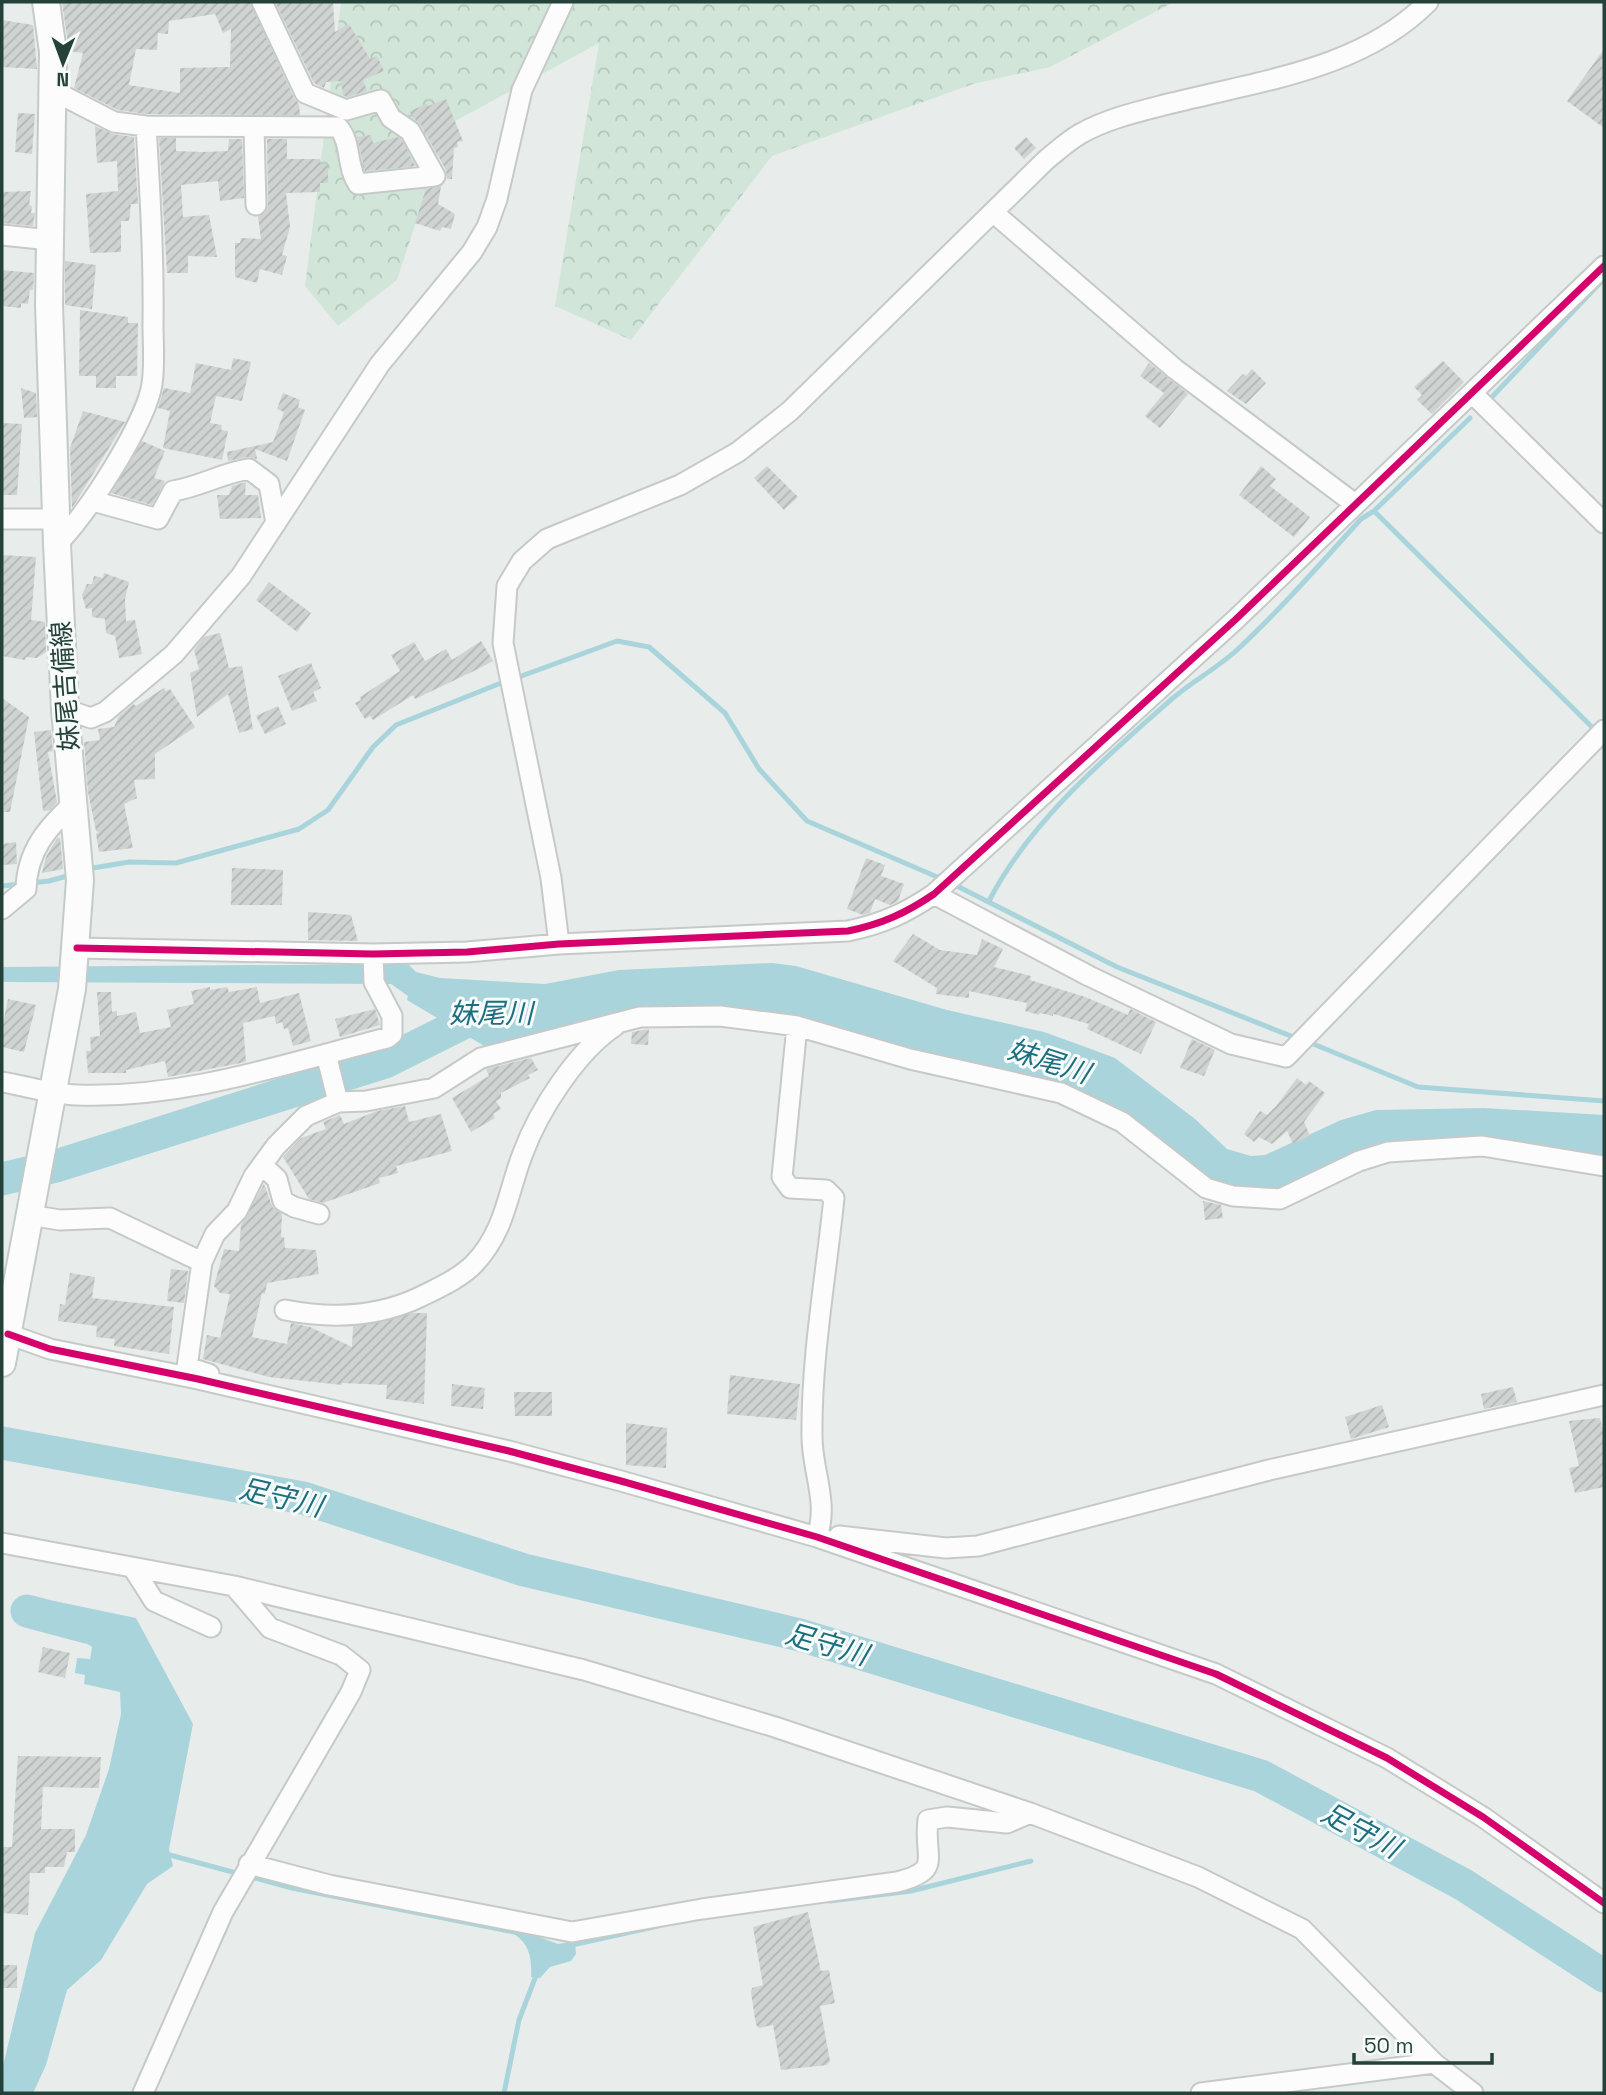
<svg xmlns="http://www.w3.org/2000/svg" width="1606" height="2095" font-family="'Space Grotesk','Noto Sans JP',sans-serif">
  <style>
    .forest { fill: url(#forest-crowns) }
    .water { fill: #a9d4db }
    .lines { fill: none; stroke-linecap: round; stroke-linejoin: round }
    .stream { stroke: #a9d4db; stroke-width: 5 }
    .river { stroke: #a9d4db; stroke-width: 33 }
    .building { fill: url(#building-hatch); fill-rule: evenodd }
    .minor-casing { stroke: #c5cac8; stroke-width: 23 }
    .secondary-casing { stroke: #c3cbc8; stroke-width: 30 }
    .minor { stroke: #fcfcfc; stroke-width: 19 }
    .secondary { stroke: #fcfcfc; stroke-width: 26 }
    .cycleway-casing { stroke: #f7fbf9; stroke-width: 11 }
    .cycleway { stroke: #d6006c; stroke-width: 7 }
    .labels { text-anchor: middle; stroke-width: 6; stroke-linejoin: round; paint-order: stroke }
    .street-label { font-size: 26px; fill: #24423a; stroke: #f7fbf9 }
    .water-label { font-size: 28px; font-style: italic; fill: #1c6f80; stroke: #f7fbf9 }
  </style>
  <defs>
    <pattern id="forest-crowns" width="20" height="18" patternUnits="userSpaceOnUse" patternTransform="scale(1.75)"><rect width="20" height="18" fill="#d1e6d8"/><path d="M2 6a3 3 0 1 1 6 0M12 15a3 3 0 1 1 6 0" fill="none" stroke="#b3c6ba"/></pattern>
    <pattern id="building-hatch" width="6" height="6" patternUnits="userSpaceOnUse" patternTransform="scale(1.75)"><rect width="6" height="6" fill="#cfd4d2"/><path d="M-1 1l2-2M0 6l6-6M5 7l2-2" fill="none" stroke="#b2b7b5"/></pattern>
  </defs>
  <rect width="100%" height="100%" fill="#e8edeb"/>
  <path class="forest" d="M341,2h833l-124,65 -77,17 -201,72 -141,184 -76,-34 44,-263 -151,82 -51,155 -59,46 -33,-40z"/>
  <path class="water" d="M772,963l24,3 151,44 97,22 47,17 24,9 80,61 32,30 24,7 14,-1 76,-35 35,-10 108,-2 120,7v47l-150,-20 -179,53 -69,-13 -76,-61 -396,-109 -248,35 -79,-47 1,-4 -17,-12 -389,-2v-15l406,-3 8,8 24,6 105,6 74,-14z
    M54,1601l82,17 57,106 -24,125 4,17 -26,18 -46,76 -34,30 -21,75 -13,28h-31v-23l33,-137 51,-98 23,-66 12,-55 -1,-22 -36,-8 1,-9 -10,-2 2,-15 13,1 2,-12 -22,-14 -23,-5 -5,-5 1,-14z
    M515,1928l43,16 17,-3 1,13 -5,7 -21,6 -10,11 -9,-1c1,-17 -1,-33 -17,-43z"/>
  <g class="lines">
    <path class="stream" d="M1492,397l108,-114
      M1374,511l223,221
      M516,678l101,-37 32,6 76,66 34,56 48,52 135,58
      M87,869l42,-7 47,1 123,-34 29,-19 45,-63 23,-22 110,-44
      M951,883l166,84 179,71
      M2,886l47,-5 22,-6
      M989,901c41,-80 117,-144 184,-203 20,-17 44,-30 64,-48 44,-41 84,-87 124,-131l13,-8 96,-93
      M1306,1041l112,46 186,14
      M166,1854l126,34 227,45
      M830,1901l81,-10 120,-30
      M572,1945l86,-19
      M504,2093l15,-73 18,-47"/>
    <path class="river" d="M2,1179l54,-13 329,-104 108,-54
      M2,1443l301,55 221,72 276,65 461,141 203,109 140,91
      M27,1611l60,16"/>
  </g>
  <path class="building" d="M62,2h188l44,96 5,6 1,11 -153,-1 -29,-4 -44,-22 9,-35 -14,-2zM215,14l8,19 8,-4 -1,38 -50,1v25l-51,-8 7,-36 21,1 1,-17 10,1 1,-13z
    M275,2h58l2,30 14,-8 21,35 7,-3 7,15 -21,9 4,11 -20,6 -4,-2 -2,-14 -15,1 -2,6 -10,-5z
    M2,20l31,5 4,44 -35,-2z
    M1604,49v79l-37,-27z
    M446,99l17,42 -6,1 1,5 -4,1 -2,31h-5l-1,-9 -25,-45 -12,-13 18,-9 1,3z
    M18,113l17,1 -3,40 -17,-2z
    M95,126l17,8 22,3 4,67h-7l-2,17h-8v31l-31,1 -4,-59 32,-3 -1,-30 -20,2z
    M371,135l2,8 24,-6 4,2 14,27 -50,5 -8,-34z
    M1026,137l10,11 -12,11 -10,-11z
    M159,138h17v13l27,1 25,-1 1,-12h13l2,59 -24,3 -2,-20 -37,4 2,32 26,-2 8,42 -29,-1v17h-21z
    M267,139h20v20h33l1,5h7v19h-8v9l-34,1 4,34 -8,28 5,1 -5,19 -22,-6 -3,14 -22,-6v-34h5l1,-5 20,1 -3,-22 8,-6 2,-6z
    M441,186l-3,18 17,10 -4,15 -9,-2 -2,4 -25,-8 11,-34z
    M31,191l-2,14 3,1 -1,7h4l-2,13 -31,-3v-31z
    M65,261l31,4 -4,44 -27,-4z
    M2,270l32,3 -1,17h-3l-2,14 -7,-1v5l-19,-2z
    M80,310l48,7v6h10l-1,53h-21v12h-20v-12h-17z
    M233,358l18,4 -9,39 -26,-5 -6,27 12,2 -1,5 7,1 -6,29 -59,-12 7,-37 -12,-3 6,-20 26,5 6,-30 35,7z
    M1443,361l21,21 -32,32 -15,-14 5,-5 -8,-8z
    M1149,363l39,31 -28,34 -15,-12 19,-23 -24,-17z
    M1252,369l14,14 -20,21 -19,-13 16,-17 3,2z
    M21,388l15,5 1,24 -13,1z
    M283,393l17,7 -2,7 7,3 -18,51 -32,-12 2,10 -10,-2 -19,4 -1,-9 46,-10 11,-30 -7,-3z
    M83,411l42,11 -53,86 -2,-60z
    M2,423l20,1 -5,71h-15z
    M142,441l23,10 -11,27 11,3 -13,24 -41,-12z
    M767,466l31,31 -14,13 -30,-32z
    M1261,466l15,13 -6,7 40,31 -16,20 -55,-42z
    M246,482l-1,13h13l3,23 -41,1 -3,-24h12l3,-9z
    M2,555l34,2 -5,63 14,2 1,30 -9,6 -11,-1 -1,3 -23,-4z
    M104,573l25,9 -4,17 1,22 9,-1 7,34 -23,4 -4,-22 -9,-3 -1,-14 -13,-2v-9l-6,1 -4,-14 5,-11h5l2,-8 9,2z
    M269,582l42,31 -14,19 -41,-32z
    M220,633l9,35 13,-2 11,63 -14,4 -11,-39 -31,23 -7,-44 9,-4 -5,-19 10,-13z
    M481,641l12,20 -15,8 -63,30 -2,-4 -40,25 -3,-4 -5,3 -10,-16 6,-3 -1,-3 40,-26 -9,-16 23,-13 11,19 21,-12 6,11z
    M311,663l10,25 -8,4 4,9 -25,10 -14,-35z
    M164,688l2,3 4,-2 25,38 -40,27v25l-21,1 3,18 -13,6 9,44 -34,4 -3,-18 3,-2 -3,-1 -8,-39 -4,-50 16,-2 -2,-11 16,-2 5,-11 14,-12 3,2z
    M2,698l27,19 -19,95h-6z
    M278,706l8,18 -21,10 -9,-18z
    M51,730l2,21 -5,1 9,50 -7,8 -7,1 -9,-79z
    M57,838h3l3,31 -21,4 4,-16z
    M16,842l1,22 -15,1v-21z
    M866,858l19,7 -4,11 23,8 -6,17 -8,4 -15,-6 -5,14 -7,2 -16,-6z
    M232,868l51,2 -1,35h-51z
    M308,912l43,3 7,26 -50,-1z
    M913,934l27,16 37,5 5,-16 21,10 -9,18 37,9 -1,4 55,17 43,18 2,-6 26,13 -15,32 -54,-25 2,-5 -36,-10v2l-13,-3 -1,2 -14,-4 2,-8 -58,-12v7l-33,-4 1,-6 -44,-27z
    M210,987v3l17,-3 2,5 28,-5 3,16 39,-10 12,48 -18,5 -5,-18 -4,1 -2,-7 -6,2 -1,-8 -32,7 3,39 -78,15 -3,-16 -39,9v3h-38l-2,-22h5l-1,-14 10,-1 -3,-44h14l1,20 5,-1v5l19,-4 4,21 31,-6 -4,-17 27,-6 -3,-13z
    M8,999l28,6 -12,47 -22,-5v-19z
    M375,1009l5,16 -40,12 -5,-18z
    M649,1029l-1,16 -17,-1 1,-12z
    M1192,1039l23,11 -11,26 -24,-8z
    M531,1058l7,12 -10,5 2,3 -29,15v5l-5,3 5,8 -8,5 2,4 -24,14 -19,-34 37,-22 -3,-7z
    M1297,1078l9,7 3,-4 16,12 -21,29 6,14 -17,8 -6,-13 -15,13 -13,-7 -5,5 -10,-8 16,-23 7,4 10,-10z
    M405,1106l4,16 32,-8 11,37 -56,15 2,7 -19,5 1,5 -57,20 -14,-4 -26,-42 18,-19 25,-9 -3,-7 17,-7 4,9 33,-13z
    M264,1184l9,24 9,6 -1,23h3l1,11 31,2 3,24 -52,9 -2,11 -3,-1 -10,44 35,7 4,-21 19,4 42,20 1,-20 60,-14h14l-3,91 -38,-5 1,-14 -45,-2v2l-73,-8 -66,-18 4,-24 13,3 10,-44 -10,-1 -6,-7 10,-37 15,2 2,-26z
    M1203,1201l18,4 2,13 -18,2z
    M171,1269l17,2 -4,32 -17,-2z
    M70,1273l25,4 -3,21 82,9 -5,47 -55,-8 1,-7 -19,-2 1,-11 -39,-5 2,-17 5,1z
    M730,1375l70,9 -4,36 -69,-6z
    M452,1384l33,4 -2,21 -32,-3z
    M1513,1387l4,15 -33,7 -3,-15z
    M514,1392h38v24h-37z
    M1382,1405l7,22 -38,12 -6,-22z
    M1600,1418l4,20v49l-29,6 -6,-25 10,-2 -10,-45z
    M626,1423l41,5 -1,40 -40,-3z
    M43,1647l27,6 -5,25 -27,-6z
    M18,1756l83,1 -2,31 -56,-1 -2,42h34v23h-8l-3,15h-19v6h-15l-2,42 -25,-2 -1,-9v-57h10z
    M808,1912l13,59 8,-1 6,33 -15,3 10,55 -3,4 -46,5 -8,-45 -14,3 -3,-3 -5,-32 1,-5 11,-3 -10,-58z
    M3,1965h14v23h-15z"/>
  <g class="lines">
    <defs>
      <path id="minor" d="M52,90l62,32 32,4 192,1c14,15 8,40 20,57l77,-8 -25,-45 -19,-13 -10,-18 -35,10 -41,-17 -43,-91
        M254,129l2,76
        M994,213l181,156 180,135
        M2,235l48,5
        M1473,394l131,129
        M93,501l65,18 15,-28c26,-4 49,-18 76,-22l20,15 7,39
        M2,519h56
        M57,544c28,-26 90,-123 95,-160 3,-19 1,-40 1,-59 1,-66 -3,-132 -7,-199
        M65,709l26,9 14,-6 69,-58 67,-78 139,-212 92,-112 15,-25 10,-28 25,-109 41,-88
        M934,894l155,82 142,68 55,13 318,-327
        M2,909l24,-20c1,-38 21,-61 48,-86
        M559,944l-8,-66 -48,-235 4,-57 15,-25 25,-22 133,-54 58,-33 52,-41 256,-251c11,-9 22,-19 34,-26 28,-16 61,-23 92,-31 87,-22 190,-34 256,-101
        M77,948l296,6 94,-2 92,-8 289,-13c34,-7 58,-18 86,-37l301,-274 369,-354
        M797,1026l-15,151 8,11 36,2 8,8c-8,78 -23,160 -22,239 0,34 17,65 5,100
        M326,1054l12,48
        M2,1082c24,4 50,12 74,13 108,4 208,-31 311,-57l5,-4v-18l-18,-34 -1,-28
        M262,1165l15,14 6,22 11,6 25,7
        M29,1215l31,5 50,-2 92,44 -15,105 22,7
        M202,1262l13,-28 22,-23 17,-35 22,-30 30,-30 32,-14 28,-1 68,-13 47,-30 159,-41 80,-1 77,10 113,33 151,34 61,29 84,66 27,8 47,3 79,-38 29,-9 94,-6 122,20
        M285,1310c46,9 91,8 135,-13 18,-9 39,-18 54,-33 32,-34 33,-70 49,-111 16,-43 54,-102 92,-127
        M8,1334l42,15 148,30 311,72 112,30 196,56 399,137 171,84 96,59 121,86
        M839,1536l107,12 32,-2 291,-76 335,-75
        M2,1543l232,43 350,84 191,57 255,86 168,64 104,52 132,134 39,30
        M133,1568l21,33 57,26
        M249,1864l80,21 243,47 130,-23 195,-27c47,-12 26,-23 31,-62l19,-3 60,6 23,-10
        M143,2093l80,-181 128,-220 9,-22 -19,-15 -71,-27 -36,-42
        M1201,2093l233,-30"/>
      <path id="secondary" d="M2,1363l70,-374 8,-109 -15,-171 -8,-165 -8,-239 4,-253 -7,-50"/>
    </defs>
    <use href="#minor" class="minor-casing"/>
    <use href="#secondary" class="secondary-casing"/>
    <use href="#minor" class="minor"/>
    <use href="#secondary" class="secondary"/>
    <defs>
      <path id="cycleway" d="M77,948l296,6 94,-2 92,-8 289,-13c34,-7 58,-18 86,-37l301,-274 369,-354
        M8,1334l42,15 148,30 311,72 112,30 196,56 399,137 171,84 96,59 121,86"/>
    </defs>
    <use href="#cycleway" class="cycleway-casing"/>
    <use href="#cycleway" class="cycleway"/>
  </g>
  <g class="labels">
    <g class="street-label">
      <text transform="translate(65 686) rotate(-94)" y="9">妹尾吉備線</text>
    </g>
    <g class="water-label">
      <text x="491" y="1023">妹尾川</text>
      <text transform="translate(1049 1061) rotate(18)" y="10">妹尾川</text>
      <text transform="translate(281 1497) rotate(13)" y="10">足守川</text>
      <text transform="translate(827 1644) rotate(16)" y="10">足守川</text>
      <text transform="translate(1361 1830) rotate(28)" y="10">足守川</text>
    </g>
  </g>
  <rect width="1606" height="2095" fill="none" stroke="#24423a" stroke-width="7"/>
  <g transform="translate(63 63) rotate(181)" stroke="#f7fbf9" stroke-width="5" paint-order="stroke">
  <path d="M0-5L12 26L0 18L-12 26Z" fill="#24423a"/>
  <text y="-10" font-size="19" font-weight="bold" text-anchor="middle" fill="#24423a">N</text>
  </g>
  <path d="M1354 2053v10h138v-10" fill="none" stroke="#24423a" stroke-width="3.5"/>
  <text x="1364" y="2053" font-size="21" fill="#24423a" stroke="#f7fbf9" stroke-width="5" paint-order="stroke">50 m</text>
</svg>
